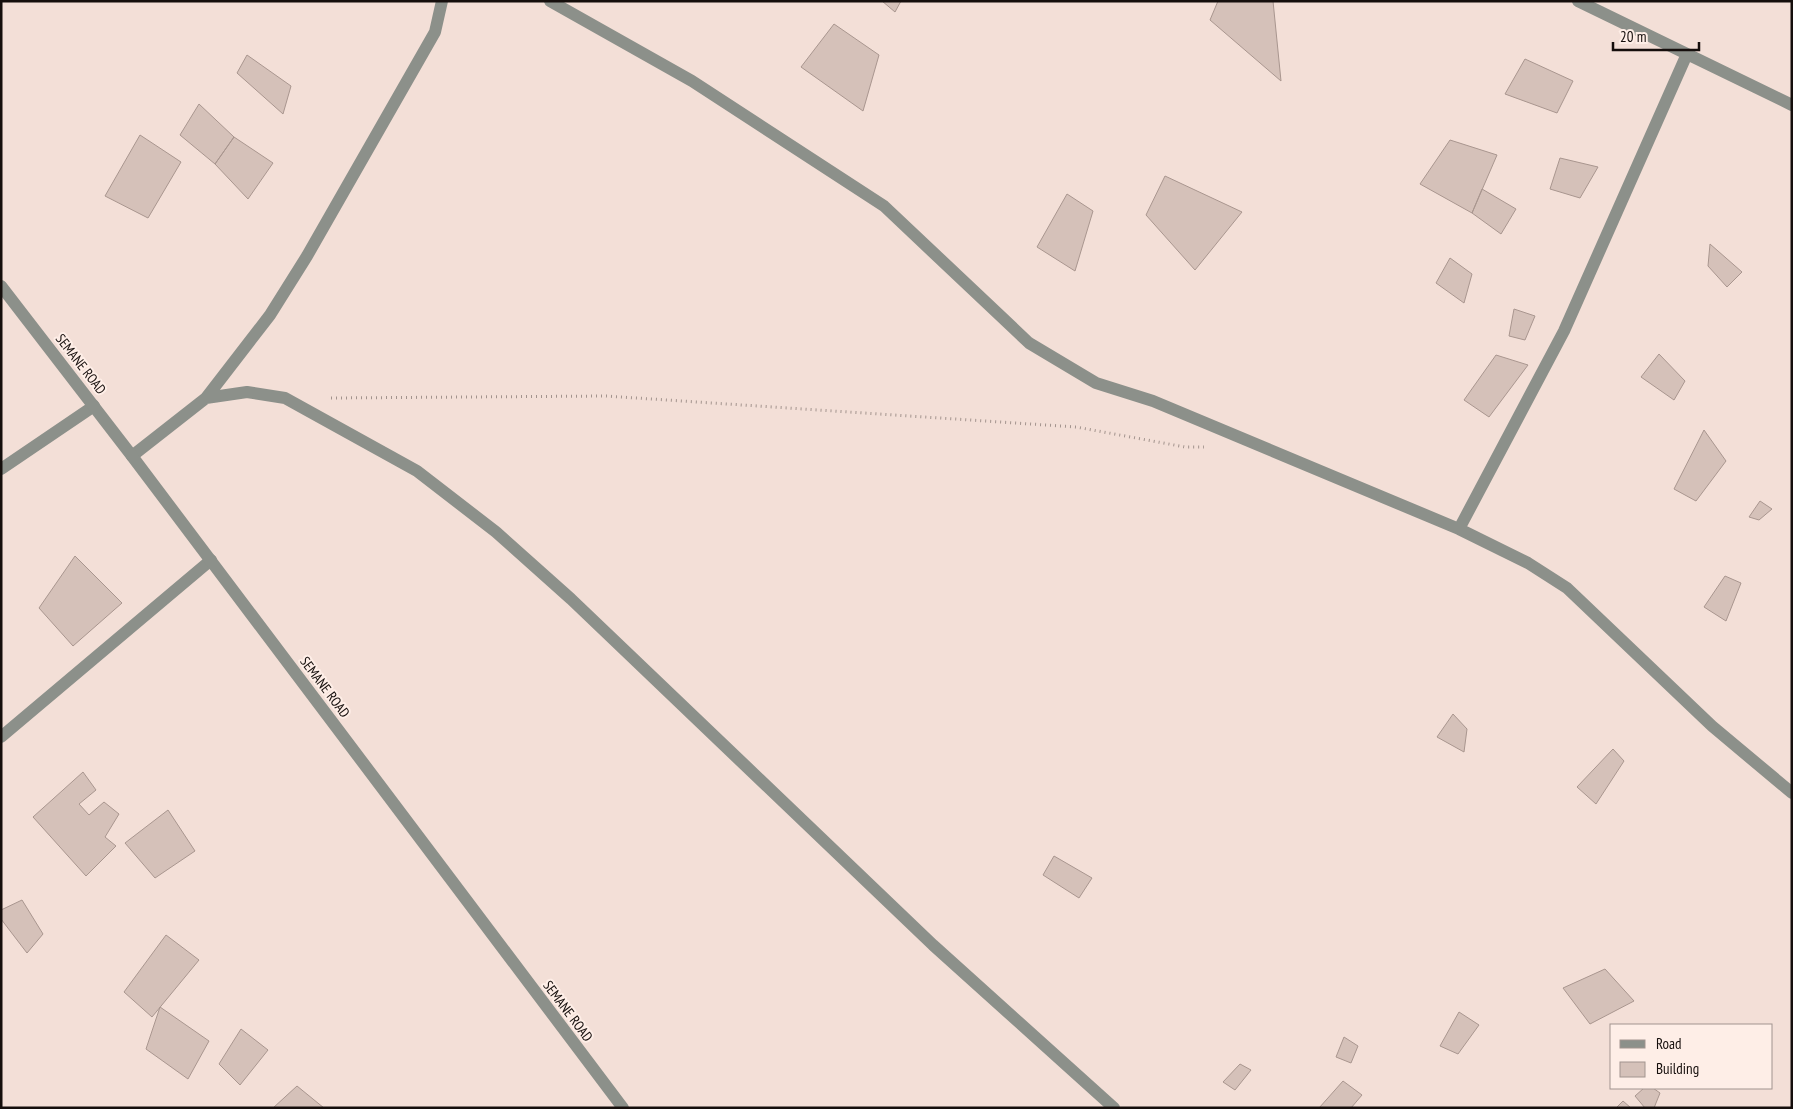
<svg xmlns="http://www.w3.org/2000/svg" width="1793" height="1109" font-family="'PT Sans Narrow',sans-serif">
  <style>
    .building { fill: #d5c1b9; stroke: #a9968f }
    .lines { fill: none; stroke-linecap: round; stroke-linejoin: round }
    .path { stroke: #a2938d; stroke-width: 3; stroke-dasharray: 1 4; stroke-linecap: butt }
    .minor { stroke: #8c908a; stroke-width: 12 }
    .tertiary { stroke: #8c908a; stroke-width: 12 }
    .labels { text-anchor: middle; stroke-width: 4; stroke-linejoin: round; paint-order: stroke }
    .street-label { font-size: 14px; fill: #150e0c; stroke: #feeee7 }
  </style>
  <rect width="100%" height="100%" fill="#f3dfd7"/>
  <path class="building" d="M882,1h19l-6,11z
    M1218,1h55l8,80 -71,-61z
    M834,24l45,31 -16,56 -62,-44z
    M247,55l44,31 -8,28 -46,-41z
    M1525,59l48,22 -16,32 -52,-19z
    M199,104l35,33 -19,27 -35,-29z
    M140,135l41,27 -33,56 -43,-22z
    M234,137l39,26 -25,36 -33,-35z
    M1450,140l47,15 -25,58 -52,-29z
    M1560,158l38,9 -18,31 -30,-9z
    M1165,176l77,36 -47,58 -49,-55z
    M1482,189l34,20 -15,25 -29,-21z
    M1067,194l26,17 -18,60 -38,-24z
    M1710,244l32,28 -15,15 -19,-21z
    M1450,258l22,16 -8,29 -28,-20z
    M1514,309l21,7 -10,24 -16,-4z
    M1659,354l26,27 -11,19 -33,-23z
    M1496,355l32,10 -39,52 -25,-17z
    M1704,430l22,31 -30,40 -22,-12z
    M1760,501l12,8 -13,11 -10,-3z
    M75,556l47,47 -49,43 -34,-38z
    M1725,576l16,7 -15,38 -22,-14z
    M1453,714l14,15 -3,23 -27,-15z
    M1613,749l11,12 -28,43 -19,-17z
    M83,772l13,18 -17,14 10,11 15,-13 15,12 -14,23 11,9 -30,30 -53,-59z
    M168,810l27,41 -40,27 -30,-35z
    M1054,856l38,22 -13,20 -36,-23z
    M22,900l21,34 -16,19 -26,-34v-9z
    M166,935l33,25 -47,57 -28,-25z
    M1605,969l29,32 -44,23 -27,-36z
    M160,1007l49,34 -21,38 -42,-30z
    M1459,1012l20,13 -21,29 -18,-8z
    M241,1029l27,21 -28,35 -21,-21z
    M1344,1037l14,9 -7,17 -15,-6z
    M1240,1064l11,6 -16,20 -12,-8z
    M1343,1081l19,14 -11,13h-32z
    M297,1086l27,22h-51z
    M1644,1088h9l7,5 -6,15h-9l-10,-12z
    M1623,1101l8,7h-15z"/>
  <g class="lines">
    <path class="path" d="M331,398l275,-2 470,31 109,20h19"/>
    <path class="minor" d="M550,1l142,80 192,125 145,137 67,40 57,18 306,128 69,34 39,25 145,138 80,67
      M1578,1l214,104
      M206,398l64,-83 37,-59 128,-224 7,-31
      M132,456l74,-58 41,-6 38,6 132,73 79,61 75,67 362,346 181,163
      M1,469l93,-63
      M1459,529l105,-198 123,-277
      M1,737l210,-177"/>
    <path class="tertiary" d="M1,286l131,170 491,652"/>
  </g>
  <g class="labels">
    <g class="street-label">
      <text transform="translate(81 364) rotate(52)" y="5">SEMANE ROAD</text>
      <text transform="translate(325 687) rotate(53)" y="5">SEMANE ROAD</text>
      <text transform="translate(568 1011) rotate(53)" y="5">SEMANE ROAD</text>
    </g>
  </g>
  <rect width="1793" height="1109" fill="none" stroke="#150e0c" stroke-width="5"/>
  <rect x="1610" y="1024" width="162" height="65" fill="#feeee7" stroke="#a1948f"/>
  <rect x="1620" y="1040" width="25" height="8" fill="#8c908a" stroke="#a1948f"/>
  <text x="1656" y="1049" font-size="15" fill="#150e0c">Road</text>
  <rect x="1620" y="1062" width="25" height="15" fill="#d5c1b9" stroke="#a1948f"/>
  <text x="1656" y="1074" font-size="15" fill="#150e0c">Building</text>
  <path d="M1613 42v8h86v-8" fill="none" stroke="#150e0c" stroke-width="2.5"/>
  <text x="1620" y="42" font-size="15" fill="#150e0c" stroke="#feeee7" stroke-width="4" paint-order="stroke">20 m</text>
</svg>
